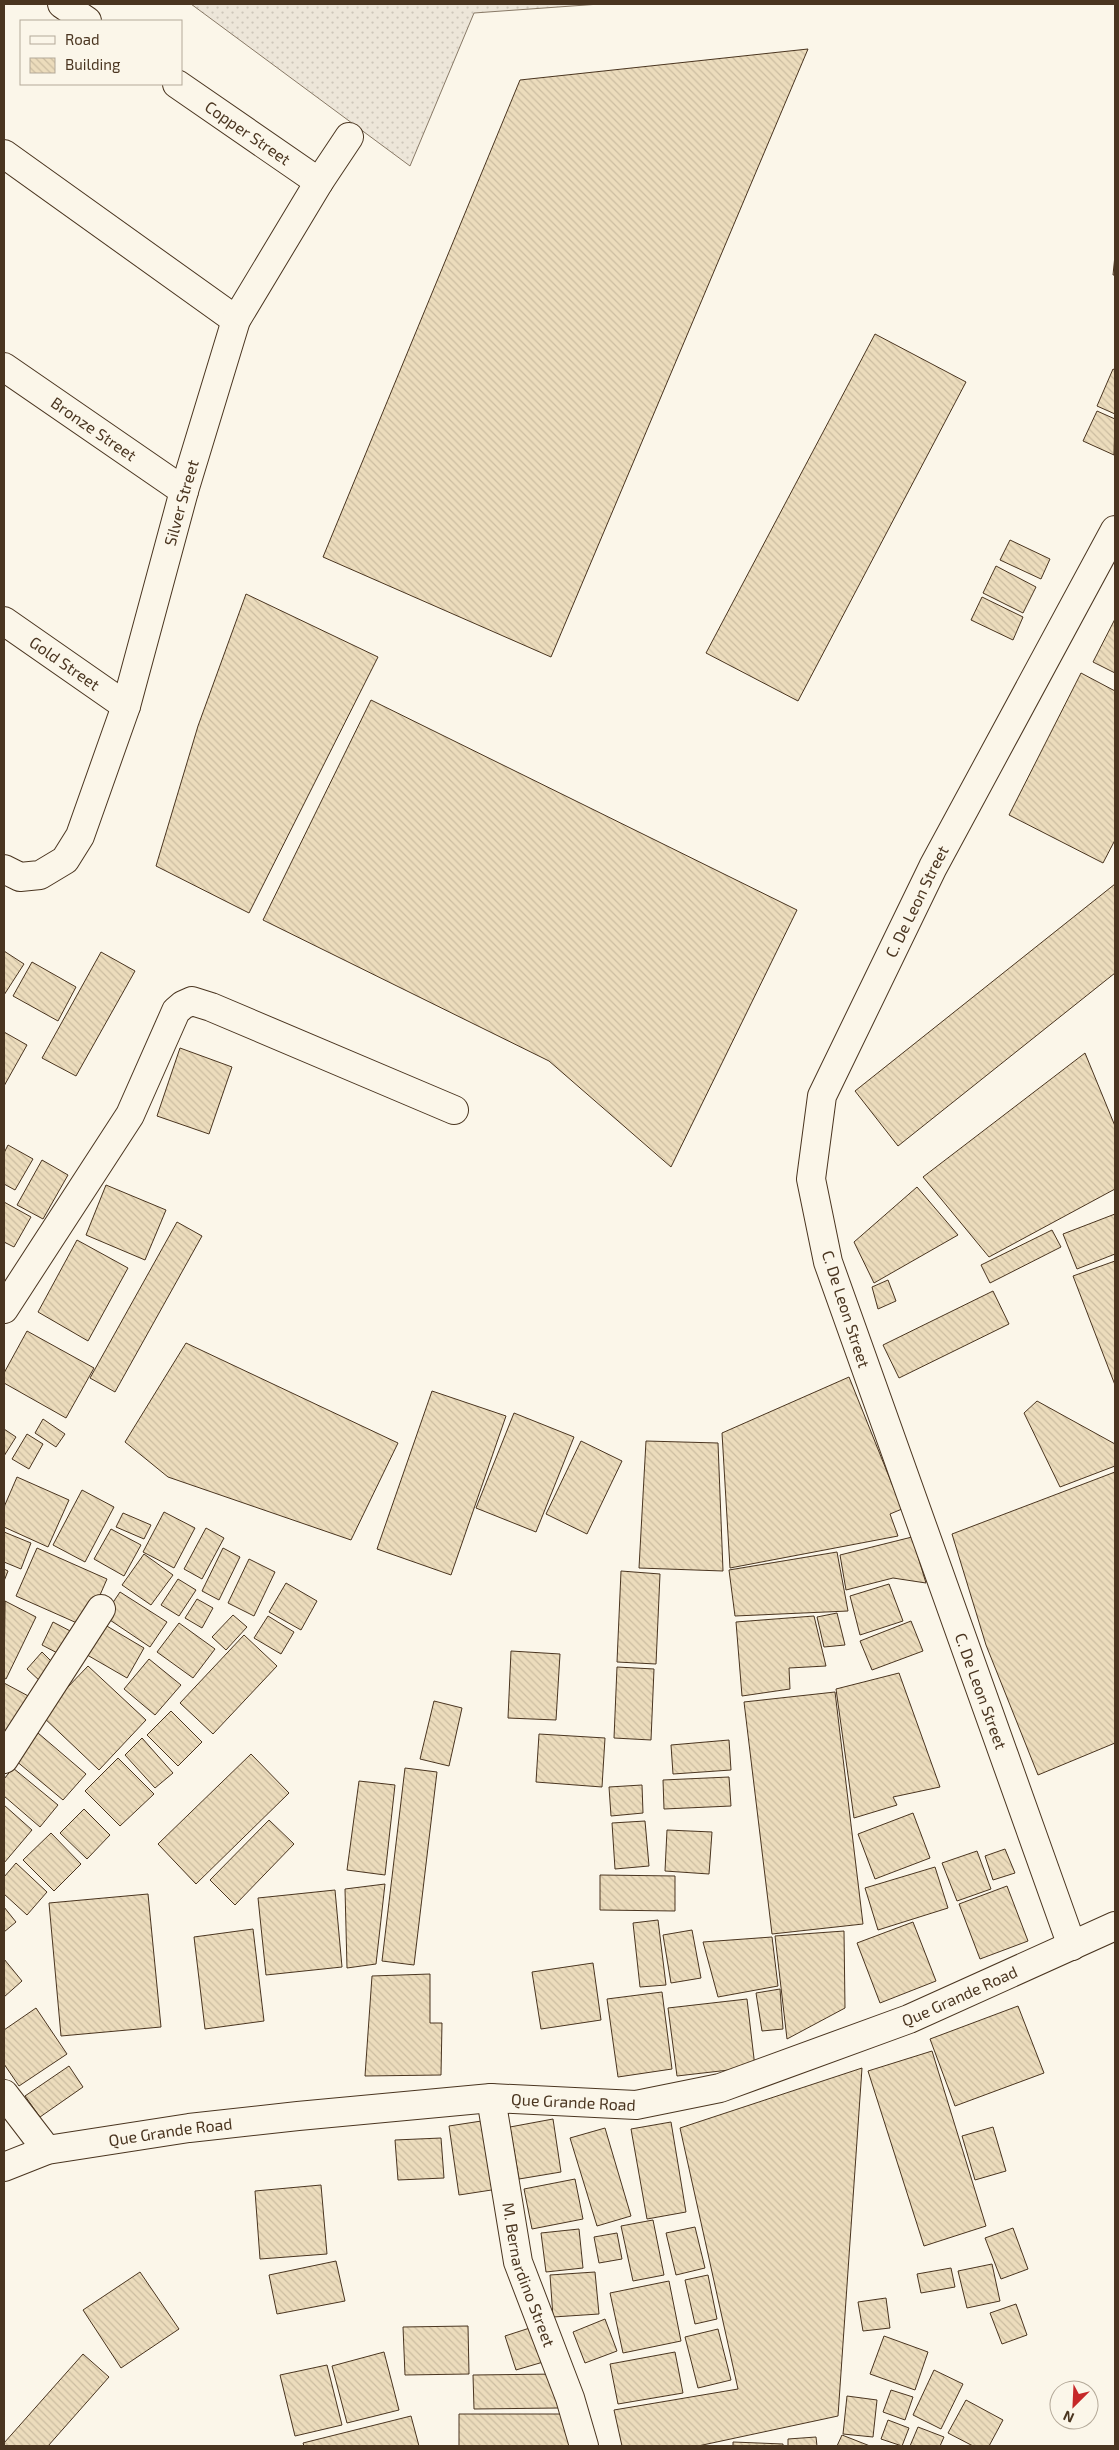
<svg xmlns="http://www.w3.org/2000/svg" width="1119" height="2450" font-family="'Exo 2',sans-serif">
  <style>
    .grass { fill: url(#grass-dots); stroke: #887966 }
    .building { fill: url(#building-back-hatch); stroke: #4a3520 }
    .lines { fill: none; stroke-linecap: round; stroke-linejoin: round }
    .minor-casing { stroke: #4a3520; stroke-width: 30 }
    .major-casing { stroke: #4a3520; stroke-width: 30 }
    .minor { stroke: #fbf6e9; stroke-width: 28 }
    .major { stroke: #fbf6e9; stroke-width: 28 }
    .labels { text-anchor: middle; stroke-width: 4; stroke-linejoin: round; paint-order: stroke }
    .street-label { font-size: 16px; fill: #4a3520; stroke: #fbf6e9 }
  </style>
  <defs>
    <pattern id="grass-dots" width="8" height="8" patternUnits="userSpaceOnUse" patternTransform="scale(1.25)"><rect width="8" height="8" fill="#ede6d9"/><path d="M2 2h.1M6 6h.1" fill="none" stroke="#cdc6ba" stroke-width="1.8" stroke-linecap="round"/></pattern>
    <pattern id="building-back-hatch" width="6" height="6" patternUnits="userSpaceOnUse" patternTransform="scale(1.25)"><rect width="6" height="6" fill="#ecdcbc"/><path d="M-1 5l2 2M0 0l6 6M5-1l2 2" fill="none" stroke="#ccbda1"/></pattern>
  </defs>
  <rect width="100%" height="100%" fill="#fbf6e9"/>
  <path class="grass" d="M191,4h409l-126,9 -64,153z"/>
  <path class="building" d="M808,49l-257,608 -228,-100 197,-477z
    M1115,255v20h-2z
    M875,334l91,48 -168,319 -92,-48z
    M1113,369l2,1v44l-18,-8z
    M1097,411l18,8 -1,36 -31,-14z
    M1010,540l40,19 -9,20 -41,-19z
    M996,566l40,21 -13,26 -40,-20z
    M246,594l132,63 -129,256 -93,-47 42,-140z
    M982,597l41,20 -10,23 -42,-20z
    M1115,619v54l-22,-11z
    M1081,673l34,18v149l-12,23 -94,-48z
    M371,700l426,210 -126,257 -122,-106 -286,-141z
    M1115,884v89l-217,173 -43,-55z
    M4,951l20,13 -20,31z
    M101,952l34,19 -59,105 -34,-18z
    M32,962l44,25 -18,34 -45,-25z
    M4,1032l23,13 -23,41z
    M180,1048l52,19 -23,67 -52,-18z
    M1085,1053l30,73v63l-126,68 -66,-80z
    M8,1145l25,14 -18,31 -11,-6v-31z
    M42,1160l26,15 -25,44 -26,-14z
    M106,1185l60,25 -21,50 -59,-25z
    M917,1187l41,48 -84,48 -20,-41z
    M4,1202l27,15 -17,30 -10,-5z
    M1115,1214v40l-38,15 -14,-35z
    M177,1222l25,14 -87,156 -25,-14z
    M1052,1230l9,17 -71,36 -9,-18z
    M77,1240l51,28 -40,73 -50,-29z
    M1115,1261v124l-42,-109z
    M888,1280l8,21 -18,8 -6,-22z
    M993,1291l16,33 -110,54 -16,-33z
    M27,1331l67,37 -28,50 -62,-35v-10z
    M186,1343l212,100 -47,97 -183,-63 -43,-35z
    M849,1377l53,132 -12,5 8,22 -168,32 -8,-135z
    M432,1391l74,25 -55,159 -74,-26z
    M1037,1401l78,43v22l-55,21 -36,-74z
    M514,1413l60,24 -38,95 -60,-24z
    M43,1419l22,15 -9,13 -21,-14z
    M4,1429l12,8 -12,19z
    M27,1434l16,10 -14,25 -17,-10z
    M581,1441l41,20 -35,73 -41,-20z
    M646,1441l72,2 5,128 -84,-3z
    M1115,1472v271l-77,32 -52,-130 -34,-111z
    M17,1477l52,23 -21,47 -44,-20v-20z
    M82,1490l32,17 -29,55 -32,-17z
    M164,1512l31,16 -21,40 -31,-16z
    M123,1513l28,12 -7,14 -28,-12z
    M206,1528l18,10 -22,41 -18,-10z
    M111,1529l30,16 -17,31 -30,-17z
    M4,1532l27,11 -10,26 -17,-7z
    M912,1537l14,46 -33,-5 -47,12 -6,-35z
    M37,1548l70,31 -21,48 -70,-31z
    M223,1548l17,9 -21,43 -17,-9z
    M837,1552l11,59 -113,5 -6,-46z
    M144,1554l29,21 -22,30 -29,-20z
    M249,1559l26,13 -21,44 -26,-13z
    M4,1569l4,2 -4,10z
    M621,1571l39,3 -4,90 -39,-2z
    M178,1579l18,11 -17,26 -18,-11z
    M286,1583l31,18 -16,29 -32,-18z
    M889,1584l14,37 -43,14 -10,-39z
    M120,1592l47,30 -17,25 -46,-31z
    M197,1599l16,9 -11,20 -17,-10z
    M5,1601l31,16 -30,62 -2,-1z
    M837,1613l8,32 -21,2 -7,-30z
    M233,1615l14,12 -21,23 -14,-13z
    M268,1616l26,16 -13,22 -27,-16z
    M814,1616l12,50 -37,2 1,21 -48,7 -6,-74z
    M911,1621l12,30 -51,19 -12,-29z
    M53,1622l23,12 -11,23 -23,-12z
    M100,1622l44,26 -17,30 -45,-26z
    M179,1623l36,26 -22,29 -36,-26z
    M244,1635l33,31 -64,68 -33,-31z
    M511,1651l49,3 -4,66 -48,-2z
    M42,1652l14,14 -15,16 -14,-13z
    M149,1659l32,26 -26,30 -31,-26z
    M88,1666l58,54 -47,50 -58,-55z
    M617,1667l37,2 -3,71 -37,-2z
    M899,1673l41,114 -47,10 4,8 -43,13 -18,-129z
    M4,1683l28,15 -21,37 -7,-4z
    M835,1692l28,232 -91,10 -28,-232z
    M434,1701l28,7 -13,58 -29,-7z
    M171,1711l31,31 -24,24 -31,-31z
    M38,1733l48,41 -23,26 -48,-40z
    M539,1734l66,4 -3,49 -66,-5z
    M142,1738l31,35 -18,15 -30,-33z
    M729,1740l2,30 -58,4 -2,-29z
    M251,1754l38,39 -93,91 -38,-40z
    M118,1758l36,36 -34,32 -35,-35z
    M13,1768l45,37 -18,22 -36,-31v-17z
    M405,1768l32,4 -23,193 -32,-4z
    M729,1777l2,29 -67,3 -1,-29z
    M359,1781l36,4 -10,90 -38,-5z
    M642,1785l1,28 -32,3 -2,-29z
    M4,1805l28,25 -28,33z
    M84,1809l26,26 -23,24 -27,-26z
    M913,1813l17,45 -55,21 -17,-45z
    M269,1820l25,24 -59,61 -25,-25z
    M645,1821l4,45 -34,3 -3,-46z
    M667,1830l45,2 -3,42 -44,-3z
    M51,1833l30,31 -27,27 -31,-31z
    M1005,1849l10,24 -22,7 -8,-24z
    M977,1851l14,38 -34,12 -15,-38z
    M16,1863l31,29 -20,23 -23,-21v-17z
    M935,1867l13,41 -70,22 -13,-42z
    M600,1875l75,1v35l-75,-1z
    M385,1884l-9,80 -29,4 -2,-79z
    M1007,1886l21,55 -48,18 -21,-55z
    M335,1890l7,77 -76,8 -8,-77z
    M148,1894l13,133 -100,9 -12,-133z
    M4,1907l12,15 -12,10z
    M658,1920l8,65 -26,2 -7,-64z
    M913,1922l23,59 -56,22 -23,-60z
    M253,1929l11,92 -59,8 -11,-92z
    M692,1930l9,48 -30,5 -8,-48z
    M844,1931l1,77 -58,31 -12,-103z
    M772,1937l6,49 -60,11 -15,-55z
    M4,1959l18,22 -18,16z
    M593,1963l8,57 -60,9 -9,-57z
    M430,1974v49h12l-1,52 -76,1 7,-100z
    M780,1989l3,40 -21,2 -6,-38z
    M662,1992l10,77 -54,8 -11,-78z
    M747,1999l8,68 -78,9 -9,-68z
    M1018,2006l26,67 -89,33 -25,-67z
    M36,2008l31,46 -48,32 -15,-22v-34z
    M932,2051l54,175 -62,20 -56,-175z
    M69,2066l14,21 -43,30 -15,-21z
    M862,2068l-24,348 -140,30h-76l-8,-36 124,-21 -58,-261z
    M553,2119l8,53 -42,7 -9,-52z
    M488,2120l10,69 -39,6 -10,-69z
    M671,2122l15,90 -39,7 -16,-90z
    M993,2127l13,44 -31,9 -13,-44z
    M605,2128l26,88 -34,10 -27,-88z
    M441,2138l3,40 -46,2 -3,-40z
    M575,2179l8,40 -51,10 -8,-40z
    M321,2185l6,69 -67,5 -5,-68z
    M653,2220l11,55 -31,6 -12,-55z
    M695,2227l10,41 -29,7 -10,-42z
    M1013,2228l15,41 -27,10 -16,-41z
    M579,2229l4,39 -37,4 -5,-39z
    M617,2233l5,26 -23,4 -5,-26z
    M336,2261l9,40 -68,13 -8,-39z
    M992,2264l8,37 -33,7 -9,-37z
    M951,2268l4,19 -34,6 -4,-19z
    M140,2272l39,57 -58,39 -38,-58z
    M595,2272l4,42 -46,3 -3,-42z
    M708,2275l9,44 -22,5 -10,-44z
    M669,2281l12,60 -58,12 -13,-60z
    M886,2298l4,30 -27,3 -5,-29z
    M1016,2304l11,31 -25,9 -12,-31z
    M605,2319l12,32 -32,12 -12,-31z
    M539,2325l11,35 -34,10 -11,-34z
    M468,2326l1,48 -64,1 -2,-48z
    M718,2329l13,51 -33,8 -13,-51z
    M884,2336l44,16 -13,38 -45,-16z
    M384,2352l15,58 -52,13 -15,-57z
    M675,2352l8,41 -65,11 -8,-40z
    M83,2354l26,23 -61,69h-44v-3z
    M327,2365l15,60 -47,11 -15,-61z
    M934,2370l29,14 -22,45 -28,-14z
    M558,2374l1,34 -85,1 -1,-34z
    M891,2390l22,7 -8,23 -22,-8z
    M847,2396l30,4 -4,37 -30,-3z
    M966,2400l37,20 -14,26h-16l-25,-13z
    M459,2414h115v32h-115z
    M411,2416l8,30h-115l-1,-3z
    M888,2420l21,8 -7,18 -21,-7z
    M918,2427l26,10 -4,9h-30z
    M842,2435l28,11h-33z
    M816,2437l1,9h-29v-7z
    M733,2442l50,2v2h-50z"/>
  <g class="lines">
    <defs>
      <g id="minor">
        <path d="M62,4l25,17"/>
        <path id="s1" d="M177,84l142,98"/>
        <path d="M4,154l232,166"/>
        <path id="s2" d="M4,367l180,124"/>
        <path id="s3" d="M4,621l122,85"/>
        <path id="s4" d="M4,869l16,8 20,-2 25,-15 15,-24 46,-130 58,-215 52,-171 83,-138 30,-45"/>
        <path d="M4,1309l126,-194 46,-104 7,-6 9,-4 19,6 243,103"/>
        <path d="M4,1759l97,-150"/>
        <path id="s5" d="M1072,1946l-244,-684 -17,-83 11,-83 111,-229 182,-337"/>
        <path d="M4,2094l43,56"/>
        <path id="s6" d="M491,2098l27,164 52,136 14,48"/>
      </g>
      <g id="major">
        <path id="s7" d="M4,2167l43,-17 142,-22 109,-12 193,-18 145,7 84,-17 189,-69 206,-93"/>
      </g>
    </defs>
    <use href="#minor" class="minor-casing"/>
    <use href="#major" class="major-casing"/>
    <use href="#minor" class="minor"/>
    <use href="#major" class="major"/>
  </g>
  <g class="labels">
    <g class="street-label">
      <text dy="6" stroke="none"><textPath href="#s1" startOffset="86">Copper Street</textPath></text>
      <text dy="6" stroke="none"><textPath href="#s2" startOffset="109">Bronze Street</textPath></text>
      <text dy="6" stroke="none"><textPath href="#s4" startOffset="444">Silver Street</textPath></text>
      <text dy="6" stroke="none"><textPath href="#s3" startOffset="74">Gold Street</textPath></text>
      <text dy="6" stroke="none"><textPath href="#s5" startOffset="1111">C. De Leon Street</textPath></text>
      <text transform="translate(846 1309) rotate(72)" y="6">C. De Leon Street</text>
      <text transform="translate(981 1691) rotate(70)" y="6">C. De Leon Street</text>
      <text dy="6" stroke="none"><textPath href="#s7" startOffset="981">Que Grande Road</textPath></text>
      <text dy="6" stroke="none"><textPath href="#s7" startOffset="576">Que Grande Road</textPath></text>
      <text dy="6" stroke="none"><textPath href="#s7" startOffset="171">Que Grande Road</textPath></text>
      <text dy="6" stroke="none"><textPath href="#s6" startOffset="181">M. Bernardino Street</textPath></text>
    </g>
  </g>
  <rect width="1119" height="2450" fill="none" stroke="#4a3520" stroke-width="10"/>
  <rect x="20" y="20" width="162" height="65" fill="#fbf6e9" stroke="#b4a999"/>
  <rect x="30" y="36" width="25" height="8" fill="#fbf6e9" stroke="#b4a999"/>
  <text x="65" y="45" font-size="15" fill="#4a3520">Road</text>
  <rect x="30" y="58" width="25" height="15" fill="url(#building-back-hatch)" stroke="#b4a999"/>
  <text x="65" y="70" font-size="15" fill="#4a3520">Building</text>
  <g transform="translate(1074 2405) rotate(204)"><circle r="24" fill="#fbf6e9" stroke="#b4a999"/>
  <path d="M0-4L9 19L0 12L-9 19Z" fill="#c62828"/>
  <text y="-8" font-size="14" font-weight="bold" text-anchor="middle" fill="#4a3520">N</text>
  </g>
</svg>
